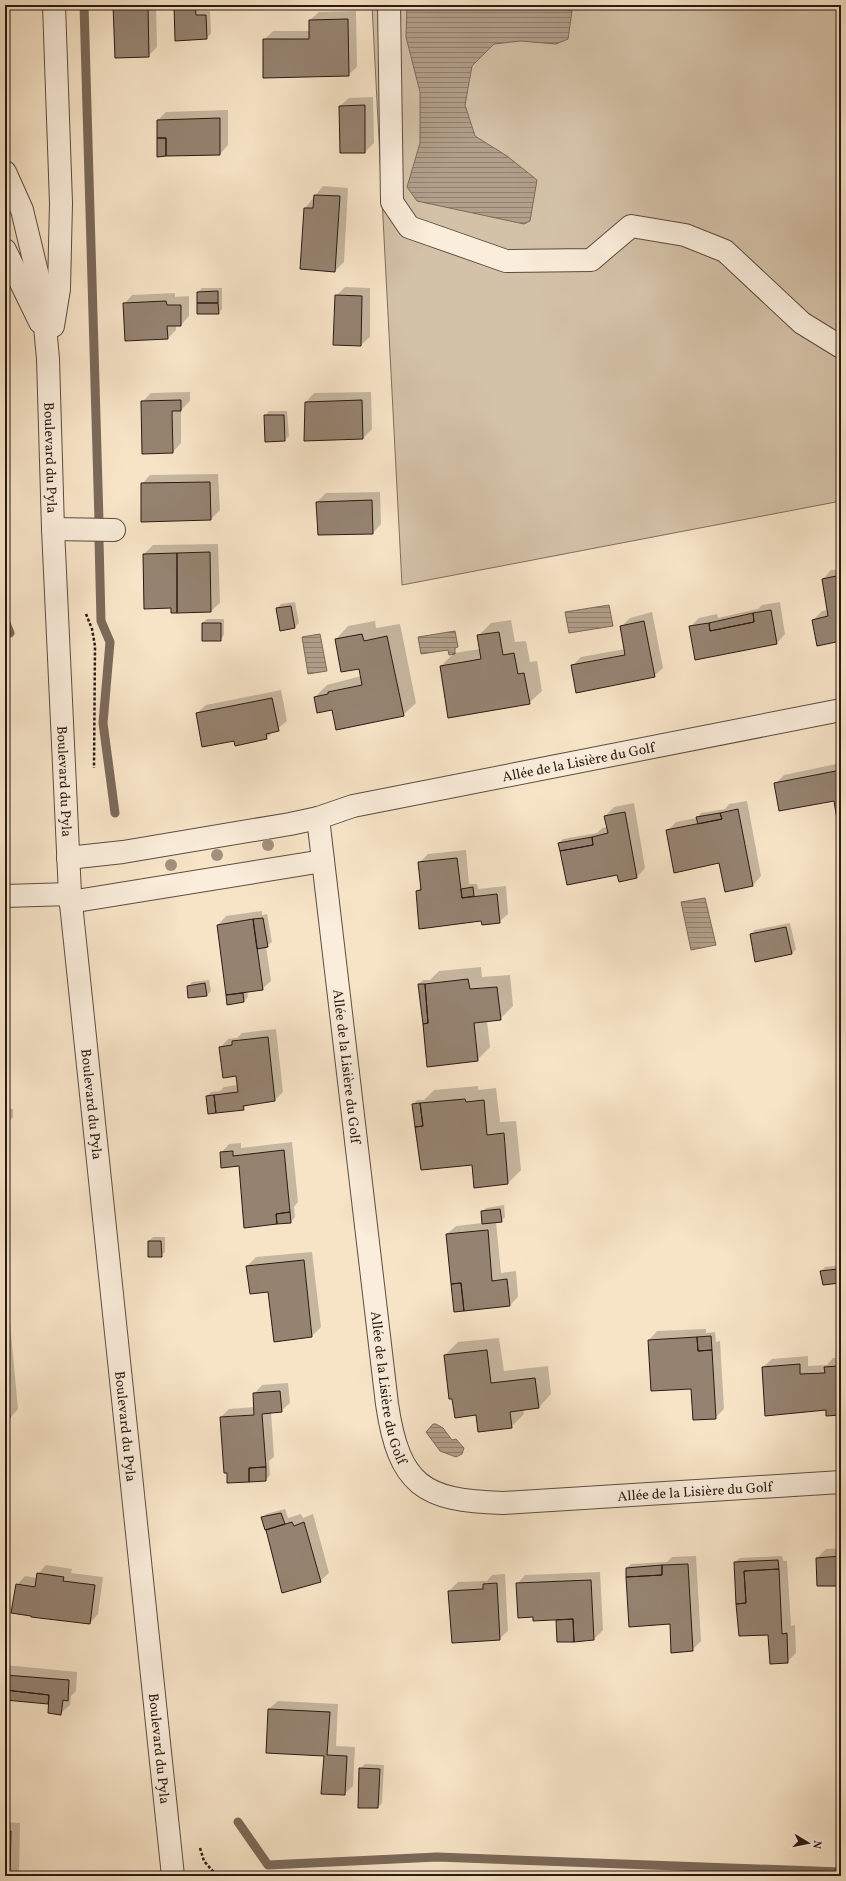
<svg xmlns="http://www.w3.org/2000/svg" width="846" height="1881" font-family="Vollkorn,serif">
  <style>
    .green { fill: #d4c2a8; stroke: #7f6e5e }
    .water { fill: url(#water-rules); stroke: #7b6a5a }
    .shadow { fill: #0003 }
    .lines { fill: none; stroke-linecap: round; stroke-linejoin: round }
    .stream { stroke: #7b6a5a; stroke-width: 9 }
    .building { fill: #958371; stroke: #2a1a13 }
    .minor-casing { stroke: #5d4c40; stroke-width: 24 }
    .path { stroke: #2a1a13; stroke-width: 2.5; stroke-dasharray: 3 2; stroke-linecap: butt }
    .minor { stroke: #faeddb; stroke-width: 22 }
    .tree { fill: #a2907d }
    .labels { text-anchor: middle; stroke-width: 4; stroke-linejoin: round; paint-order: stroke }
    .street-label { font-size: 14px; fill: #2a1a13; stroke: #faeddb }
  </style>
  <defs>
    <pattern id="water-rules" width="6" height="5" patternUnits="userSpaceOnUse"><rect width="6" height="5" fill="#b19f8a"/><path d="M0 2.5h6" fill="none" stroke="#908170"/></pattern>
  </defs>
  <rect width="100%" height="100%" fill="#f7e4c7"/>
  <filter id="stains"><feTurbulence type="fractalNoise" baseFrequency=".005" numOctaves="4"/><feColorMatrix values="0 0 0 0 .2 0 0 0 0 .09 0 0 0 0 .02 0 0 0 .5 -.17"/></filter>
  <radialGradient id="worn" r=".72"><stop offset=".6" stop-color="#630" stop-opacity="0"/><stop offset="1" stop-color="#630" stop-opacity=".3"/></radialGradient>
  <path class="green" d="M372,5h469v496l-439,84z"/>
  <path class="water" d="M407,5h142l23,6 -4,28 -12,5 -35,-3 -27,3 -22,22 -7,39 10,31 32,20 30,24 -7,41 -6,3 -107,-23 -10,-14 13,-44v-51l-14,-55z
    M609,605l4,21 -44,7 -4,-21z
    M455,631l3,16 -3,1v6l-6,1 -1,-5 -27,4 -3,-17z
    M320,634l7,37 -19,3 -6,-37z
    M705,898l11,47 -25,5 -10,-48z
    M433,1424h3l7,4 9,12 4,-1 8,9 -2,6 -6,3 -16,-6 -14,-19z"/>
  <path class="shadow" d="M114,5h42l1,42 -9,9z
    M175,5h24l1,6h10l1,23 -5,4z
    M356,11l1,56 -9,8 -84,-35 9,-9h37v-11l9,-8z
    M373,97l1,46 -9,9 -25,-46 9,-8z
    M228,110v35l-8,9 -62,-34 8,-8z
    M323,186l25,2 -4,74 -9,9 -30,-63z
    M345,287l25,1v49l-9,8 -25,-49z
    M202,288h20v21l-4,4 -20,-21z
    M175,293v4l14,-1v20l-8,9h-5v5l-8,8 -44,-34 8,-9z
    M190,392v9l-9,9v33l-8,9 -31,-50 9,-9z
    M371,392l1,37 -9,9 -57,2v-38l8,-9z
    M269,411h18l2,25 -5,4 -19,-24z
    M218,474l2,36 -9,9 -69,-35 8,-9z
    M380,492l1,32 -8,9 -56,-31 9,-9z
    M218,544l2,59 -9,8 -39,1v-5l-28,-53 9,-9z
    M841,569v71l-28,-20 9,-9 6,-1 -5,-31 8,-9z
    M295,602l4,21 -4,4 -14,3 -4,-22 4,-4z
    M780,602l5,32 -8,9 -87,-16 9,-9 18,-4 1,4 40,-9 4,-4z
    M652,612l11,56 -9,8 -82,-10 9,-9 44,-8 -3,-23 8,-8z
    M207,619h17v16l-4,5h-17v-17z
    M511,620l4,22 11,-1 4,21 7,-1 5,30 -13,12 -88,-37 13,-13 26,-4 -2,-13 13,-13z
    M375,621l1,7 24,-4 16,79 -13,12 -71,-6 -17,-12 12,-12 34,-9 -1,-8 -24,-29 12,-13z
    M281,690l6,31 -21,17 -32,1 -37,-26 9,-8z
    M841,763v68l-7,-31 -59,-16 9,-9z
    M747,801l14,75 -8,9 -33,-23 -53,-31 9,-9 21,-4 4,-5 24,-4 4,-5z
    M634,803l11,65 -8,9 -19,-3 -59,-31 4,-4 34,-6 5,-5 5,-1 -2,-11 9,-9z
    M466,850l3,34h8l1,5 28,-3 2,28 -9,8 -17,-2 -65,-29 4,-4 -2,-24 9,-9z
    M262,911v4l5,-1 5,28 -6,4 5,35 -9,8 -15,2 1,6 -4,4 -16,2 -10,-78 8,-9z
    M790,923l6,26 -4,5 -41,-20 4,-4z
    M481,967l1,10 28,-2 3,31 -13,13 -13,2 3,26 -13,13 -58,-76 4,-4h7l9,-9z
    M209,980l2,11 -4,4 -19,-8 4,-5z
    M276,1029l7,63 -8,8 -27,4 -5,5 -36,-13 4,-4 9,-1 4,-4 14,-2 -1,-10 -17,-27 8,-9 9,-1 5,-5z
    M478,1086v4l18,-2 4,34 16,-1 5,49 -13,13 -33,4 -3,-24 -59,-59 4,-4h7l10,-10z
    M5,1108l8,1v8l-4,5 -4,-1z
    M292,1142l6,60 -4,5 1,10 -4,5 -51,-57 -19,-12 8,-9 12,-1v5z
    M504,1205l1,12 -4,4 -5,1 5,51 15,-2 2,26 -8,8 -63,-71 9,-8 27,-3 -1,-11 4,-4z
    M153,1237h12v15l-4,4 -12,-15z
    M312,1252l9,75 -9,9 -65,-70 9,-9z
    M841,1265v17l-17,2 -3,-13 4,-4z
    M10,1323l8,86 -8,9h-5v-94z
    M706,1329v4l9,-1 1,10 4,-1 4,68 -9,9 -23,-30 -43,-48 8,-9z
    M499,1338l5,33 44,-5 3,28 -12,13 -16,2 1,5 -13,13 -34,-13 -32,-59 13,-13z
    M808,1356v10l19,-1 6,-7h8v56l-14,1v-6l-64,-42 9,-8z
    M288,1383l2,20 -9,8 -10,1 3,45 -5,4 1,14 -4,5 -38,-8 -7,-55 8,-8 26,-2 -1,-13 8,-9z
    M285,1509l3,9 13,-4 2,4 10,-4 16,59 -9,8 -53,-51 3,-3 -8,-9 4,-4z
    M841,1548v66l-2,-29 -22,-27 9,-9z
    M696,1556l5,85 -9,9 -65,-82 4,-4 36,-2 5,-5z
    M782,1556l1,5h4l4,65 4,-1 1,28 -9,9 -52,-100 5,-4z
    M46,1565l26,4 -1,4 32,4 -5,37 -8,9 -73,-38 8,-9 12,2 1,-4z
    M600,1572l3,58 -9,9 -37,-19 2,-1 -25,-3 -17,-32 8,-9z
    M505,1574l3,57 -9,8 -50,-48 9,-9 29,-1 5,-6z
    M5,1665l72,7 -1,19 -5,5 -1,9 -9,8 -11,-10 -45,-4z
    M278,1701l60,3 -2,42 19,1 -2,39 -9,8 -19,-39 -56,-46z
    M5,1736h1l-1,24z
    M365,1764l19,1 -2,38 -4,4 -18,-38z
    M5,1822l15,1 -1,53h-14z"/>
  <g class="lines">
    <path class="stream" d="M84,5l15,516
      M99,540l2,81 9,21 -7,81 12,90
      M5,560v40
      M5,621l5,12
      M238,1822l30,43 169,-8 404,15"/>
  </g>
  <path class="building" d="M113,5h35l1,52 -34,1z
    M174,5h21l1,10h10l1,24 -32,2z
    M348,19l1,57 -86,2v-39h46v-19z
    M365,105v48h-25l-1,-47z
    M220,118v37l-54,1v-18h-9v-18z
    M157,138h9v18l-9,1z
    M314,195l26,1 -5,76 -35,-3 4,-61h9z
    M218,291v12h-21v-11z
    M335,295l27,1 -1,50 -28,-1z
    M166,301l1,4h14v21h-14l1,13 -43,2 -2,-38z
    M197,303h21l1,11h-22z
    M181,400v11h-9l1,42 -31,1 -1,-53z
    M362,400l1,39 -59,2 1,-39z
    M264,415h20l1,26 -20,1z
    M210,482l1,38 -70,2v-39z
    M372,500l1,34 -55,1 -2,-33z
    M210,552l1,60 -34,1v-60z
    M177,553v60h-6v-5l-27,1 -1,-55z
    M841,575v66l-24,5 -5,-26 16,-4 -6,-37z
    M291,606l4,22 -15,3 -4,-23z
    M771,610l6,34 -82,16 -6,-34 20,-3 1,8 44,-9 -1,-9z
    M753,613l1,9 -44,9 -1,-8z
    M644,621l11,56 -79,16 -5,-28 54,-10 -5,-29z
    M202,623h19v18h-19z
    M499,632l4,23 11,-2 4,21 6,-1 6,31 -82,14 -8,-52 41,-7 -4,-24z
    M362,634l2,7 23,-5 17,80 -68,14 -4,-20 -15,3 -3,-16 14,-3v-2l34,-7 -3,-16 -18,3 -6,-33z
    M272,698l7,33 -13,3 1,5 -32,7 -1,-5 -32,6 -6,-34z
    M841,770v62h-2l-5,-31 -55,10 -5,-28z
    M738,809l15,77 -28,6 -6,-29 -45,10 -8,-43 56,-11 -2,-6z
    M625,812l12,66 -18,4 -2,-7 -50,10 -7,-34 33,-6 -1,-8 16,-4 -4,-17z
    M720,813l2,6 -24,5 -2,-7z
    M592,837l1,8 -33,6 -2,-8z
    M457,858l5,40 35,-4 3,29 -18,2 -1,-4 -62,8 -3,-38 5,-1 -3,-28z
    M473,887l1,9 -12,2 -1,-9z
    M263,918l5,29 -11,2 -4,-30z
    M253,919l10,71 -37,5 -9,-70z
    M786,927l6,27 -37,8 -5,-28z
    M468,979l2,10 27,-2 4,33 -27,3 4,38 -51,6 -4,-43 5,-1 -3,-39z
    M205,983l2,13 -19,2 -1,-12z
    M418,984h7l3,39 -5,1z
    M243,993l1,9 -17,3 -1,-10z
    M268,1037l7,64 -32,5 1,4 -28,3 -2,-18 24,-3 -2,-16 -13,2 -4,-31 13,-2v-4z
    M214,1095l2,18 -8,1 -2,-18z
    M465,1099l1,3 18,-2 3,35 17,-2 4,51 -34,4 -2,-23 -51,5 -6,-43 8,-1 -3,-23z
    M420,1103l3,23 -8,1 -3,-23z
    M284,1150l6,62 -14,2 1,10 -33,4 -5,-62 -18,2 -1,-16 13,-1v5z
    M500,1209l2,13 -20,2 -1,-13z
    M290,1212l1,11 -14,1 -1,-10z
    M488,1230l4,51 15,-2 3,27 -46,5 -3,-28 -10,1 -5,-50z
    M148,1241h13l1,16h-14z
    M304,1260l8,77 -38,5 -6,-50 -18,2 -4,-28z
    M838,1269l2,14 -17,2 -3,-14z
    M461,1283l3,28 -10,1 -3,-28z
    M711,1336l1,14 -14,1 -1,-14z
    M697,1337l1,14 14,-1 4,69 -23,1 -2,-31 -40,2 -3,-51z
    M487,1350l4,33 44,-5 4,30 -29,4 2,16 -34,4 -2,-17 -21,3 -3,-19h-3l-5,-44z
    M800,1364v10l25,-1 -1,-6 14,-1 3,49 -15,1v-6l-61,6 -3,-49z
    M5,1375l5,43 -5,1z
    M280,1391l2,21 -20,2 4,53 -17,1v14l-22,1v-10h-3l-4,-56 34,-2 -1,-22z
    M266,1467v14l-17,1v-14z
    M281,1513l4,11 -20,6 -4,-13z
    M292,1522l2,4 10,-4 17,60 -39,11 -16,-63z
    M841,1556v59h-2l-1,-29h-21l-1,-28z
    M778,1560l1,9 -35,2 2,32 -10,1 -2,-42z
    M688,1564l5,87 -22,2 -1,-29 -41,3 -3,-50 36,-2v-10z
    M662,1565v10l-36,2v-9z
    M779,1569l3,65 5,-1 1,30 -18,1 -2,-29 -29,1 -3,-32 10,-1 -2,-32z
    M37,1573l27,4 -1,4 32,4 -5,39 -59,-7v-1l-20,-3 5,-29 19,3z
    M591,1580l3,60 -20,2 -1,-23 -40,2v-4l-15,1 -2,-35z
    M497,1583l3,57 -48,3 -4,-52 35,-2v-5z
    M573,1619l1,23h-17l-1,-22z
    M5,1675l64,5 -1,21 -5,-1 -2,15 -13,-2 1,-18 -44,-5z
    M5,1690l44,5 -1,9 -43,-4z
    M268,1709l62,3 -3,43 20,1 -2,39 -24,-1 3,-38 -58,-3z
    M359,1768l21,1 -2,39h-20z
    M5,1831h6l-1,45h-5z"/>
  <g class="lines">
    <defs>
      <g id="minor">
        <path d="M389,5l3,197 17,25 97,34 85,-1 40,-34 54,9 40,16 77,72 39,24"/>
        <path id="s1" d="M5,172l17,38 20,83 6,66 5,170 17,365 103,982"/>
        <path d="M5,250l35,72"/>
        <path d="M53,326l6,-37 2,-86 -7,-198"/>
        <path d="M53,529l61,1"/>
        <path id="s2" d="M318,818l69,586c12,81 36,97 116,99l338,-21"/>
        <path id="s3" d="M68,858l55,-6 167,-28 28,-6 35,-12 488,-96"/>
        <path d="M5,896l65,-2"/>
        <path d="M70,902l253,-41"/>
      </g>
    </defs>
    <use href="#minor" class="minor-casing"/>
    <path class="path" d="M86,614l6,15 3,17 -1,122
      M200,1848l4,13 13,15"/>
    <use href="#minor" class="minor"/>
  </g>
  <g class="tree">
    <circle cx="268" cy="845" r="6"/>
    <circle cx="217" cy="855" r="6"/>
    <circle cx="171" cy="865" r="6"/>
  </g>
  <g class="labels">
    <g class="street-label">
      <text dy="5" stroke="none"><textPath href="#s1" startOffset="292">Boulevard du Pyla</textPath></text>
      <text dy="5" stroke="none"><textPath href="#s3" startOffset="520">Allée de la Lisière du Golf</textPath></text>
      <text dy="5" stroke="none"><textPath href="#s1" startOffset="616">Boulevard du Pyla</textPath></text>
      <text dy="5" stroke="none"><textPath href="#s2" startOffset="250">Allée de la Lisière du Golf</textPath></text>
      <text dy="5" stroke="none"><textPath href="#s1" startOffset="940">Boulevard du Pyla</textPath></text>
      <text dy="5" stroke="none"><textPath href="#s2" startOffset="574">Allée de la Lisière du Golf</textPath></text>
      <text dy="5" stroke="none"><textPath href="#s1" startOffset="1264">Boulevard du Pyla</textPath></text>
      <text dy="5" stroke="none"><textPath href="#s2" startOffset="957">Allée de la Lisière du Golf</textPath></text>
      <text dy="5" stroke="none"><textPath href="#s1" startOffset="1588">Boulevard du Pyla</textPath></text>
    </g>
  </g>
  <rect width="846" height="1881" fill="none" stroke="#f7e4c7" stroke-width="20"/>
  <rect x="6" y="6" width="834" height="1869" fill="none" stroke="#2a1a13" stroke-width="2"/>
  <rect x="10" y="10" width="826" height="1861" fill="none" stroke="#2a1a13"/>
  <g transform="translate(808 1843) rotate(100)" stroke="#faeddb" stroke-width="3" paint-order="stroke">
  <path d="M0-3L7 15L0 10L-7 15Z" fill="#2a1a13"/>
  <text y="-6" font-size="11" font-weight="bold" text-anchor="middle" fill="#2a1a13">N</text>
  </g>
  <rect width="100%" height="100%" filter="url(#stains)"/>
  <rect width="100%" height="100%" fill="url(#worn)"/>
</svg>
